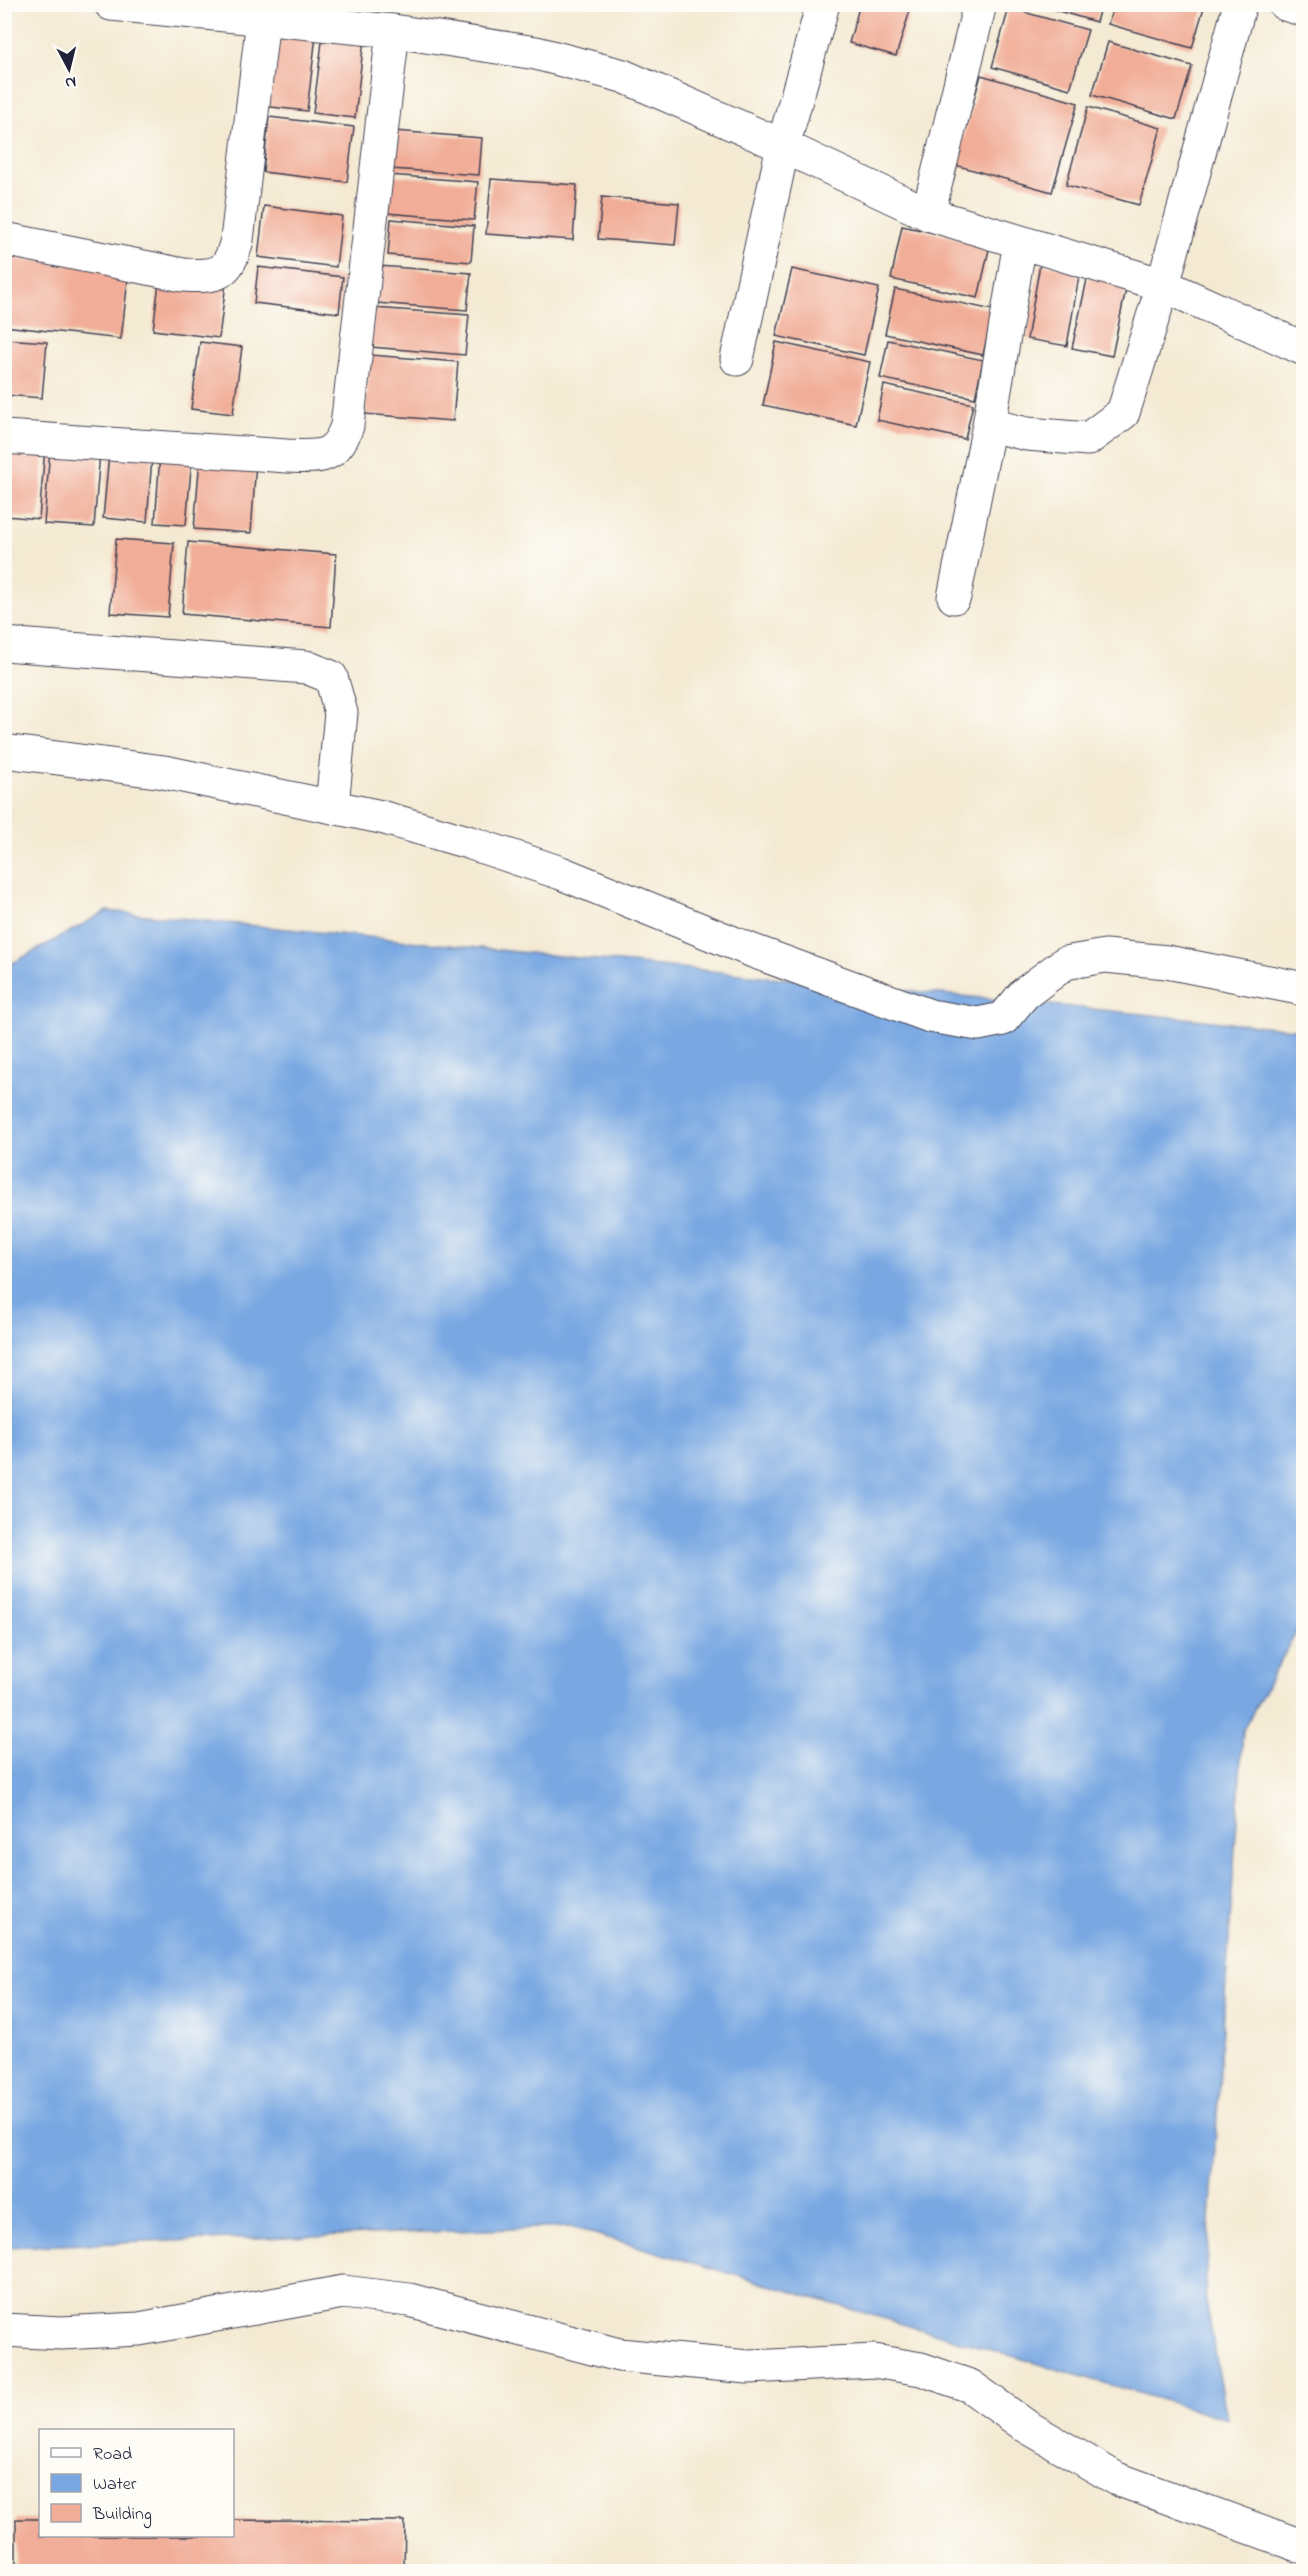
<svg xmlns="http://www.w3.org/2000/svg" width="1308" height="2576" font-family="'Indie Flower',sans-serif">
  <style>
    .water { fill: #78a7e2; stroke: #4d648e; stroke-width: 1.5 }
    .building { fill: #f1ad97 }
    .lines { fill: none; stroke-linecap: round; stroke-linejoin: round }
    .minor-casing { stroke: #424052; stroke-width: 35 }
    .minor { stroke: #fff; stroke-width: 33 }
  </style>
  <rect width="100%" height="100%" fill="#fdfcf7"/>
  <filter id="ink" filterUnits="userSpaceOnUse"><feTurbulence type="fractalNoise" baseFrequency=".0167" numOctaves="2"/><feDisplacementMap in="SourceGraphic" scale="12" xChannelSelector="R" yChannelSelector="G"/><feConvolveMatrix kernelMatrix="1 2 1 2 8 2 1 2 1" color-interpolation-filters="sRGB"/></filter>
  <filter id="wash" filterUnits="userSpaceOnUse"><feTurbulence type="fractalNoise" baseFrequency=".008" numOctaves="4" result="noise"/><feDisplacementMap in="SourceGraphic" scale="24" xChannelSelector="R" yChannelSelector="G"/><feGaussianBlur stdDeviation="1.35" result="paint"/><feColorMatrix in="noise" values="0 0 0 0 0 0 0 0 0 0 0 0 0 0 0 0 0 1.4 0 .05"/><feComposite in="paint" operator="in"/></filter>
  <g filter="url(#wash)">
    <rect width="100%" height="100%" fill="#f4ead3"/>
    <path class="water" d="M107,911l1196,119v590l-60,110 -38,565 22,124 -656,-192 -566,20 -1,-1279z"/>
    <g id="blocks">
      <path class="building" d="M860,4h52l-16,52 -47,-13z
        M1035,4h66l-5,18z
        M1114,4h91l-13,44 -84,-24z
        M1009,8l79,22 -18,59 -78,-22z
        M271,30l45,6 -9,75 -45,-5z
        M323,34l41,5 -9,79 -42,-5z
        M1108,42l84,24 -16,53 -84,-24z
        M981,75l97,28 -26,89 -97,-27z
        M1088,107l73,21 -22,77 -73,-20z
        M269,117l85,10 -7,55 -84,-10z
        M394,131l88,7 -3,37 -88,-6z
        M389,175l89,7 -4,38 -88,-7z
        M491,179l86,6 -4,55 -87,-6z
        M602,197l77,6 -4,42 -77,-6z
        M264,206l78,10 -6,51 -78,-10z
        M391,219l83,7 -3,36 -83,-7z
        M902,226l88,19 -12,53 -87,-19z
        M10,257l119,14 -8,68 -117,-13z
        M1040,264l40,6 -13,76 -40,-7z
        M379,266l92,7 -4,37 -91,-7z
        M258,267l85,10 -4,36 -85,-10z
        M792,269l87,19 -15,67 -88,-19z
        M160,275l66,8 -7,55 -66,-8z
        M1088,275l39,9 -15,72 -40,-8z
        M895,289l98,21 -10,45 -98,-21z
        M374,308l95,7 -4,40 -94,-8z
        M4,339l43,3 -5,56 -38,-3z
        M888,340l95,20 -8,38 -95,-20z
        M200,342l42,5 -9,67 -42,-5z
        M776,342l94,20 -14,63 -93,-20z
        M370,355l88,7 -5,59 -88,-7z
        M884,385l89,19 -8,35 -88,-19z
        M12,446l33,2 -6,71 -33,-3z
        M50,448l50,4 -6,75 -50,-3z
        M109,454l43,3 -5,65 -44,-4z
        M160,455l32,3 -6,67 -31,-2z
        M200,458l56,4 -5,71 -57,-4z
        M116,539l58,4 -6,74 -58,-4z
        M188,542l148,12 -5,73 -149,-13z
        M16,2519h24v17h192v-16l173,1 -1,51h-388z"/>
    </g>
  </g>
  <g filter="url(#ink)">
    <use href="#blocks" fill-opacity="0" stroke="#424052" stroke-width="1.5"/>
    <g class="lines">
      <defs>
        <path id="minor" d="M111,4l282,27 143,22 87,23 160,70 145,68 235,71 141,64
          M1285,4l19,6
          M928,214l52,-210
          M4,239l179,36c35,2 45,0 54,-35l26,-221
          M737,359l46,-213 40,-142
          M989,425l38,9 61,5 35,-26 40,-128 77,-281
          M4,437l283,19c32,1 48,4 60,-30l46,-395
          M954,597l35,-172 31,-183
          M4,644l302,23 25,10 10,36 -9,93
          M4,751l160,21 217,45 90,26 90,30 192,78 177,65 48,8 25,-5 21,-25 41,-31 40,-7 62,6 137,27
          M4,2330l57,3 78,-4 204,-37 66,8 210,55 129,12 126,-6 47,8 49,17 56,40 91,53 187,68"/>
      </defs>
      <use href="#minor" class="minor-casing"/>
      <use href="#minor" class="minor"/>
    </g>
  </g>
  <rect width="1308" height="2576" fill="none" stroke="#fdfcf7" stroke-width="24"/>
  <rect x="39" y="2429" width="195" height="108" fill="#fdfcf7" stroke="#a5a5ac" stroke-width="1.5"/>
  <rect x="51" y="2448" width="30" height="9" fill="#ffffff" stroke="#a5a5ac" stroke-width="1.5"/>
  <text x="93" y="2459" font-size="18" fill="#22223b">Road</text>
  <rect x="51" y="2474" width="30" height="18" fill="#78a7e2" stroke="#a5a5ac" stroke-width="1.5"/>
  <text x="93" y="2489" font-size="18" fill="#22223b">Water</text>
  <rect x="51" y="2504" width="30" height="18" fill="#f1ad97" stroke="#a5a5ac" stroke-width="1.5"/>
  <text x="93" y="2519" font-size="18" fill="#22223b">Building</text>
  <g transform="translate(69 69) rotate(173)" stroke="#fdfcf7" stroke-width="4.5" paint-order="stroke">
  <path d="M0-4.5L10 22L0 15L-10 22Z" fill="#22223b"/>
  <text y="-9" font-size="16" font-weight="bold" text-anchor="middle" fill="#22223b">N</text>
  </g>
</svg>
